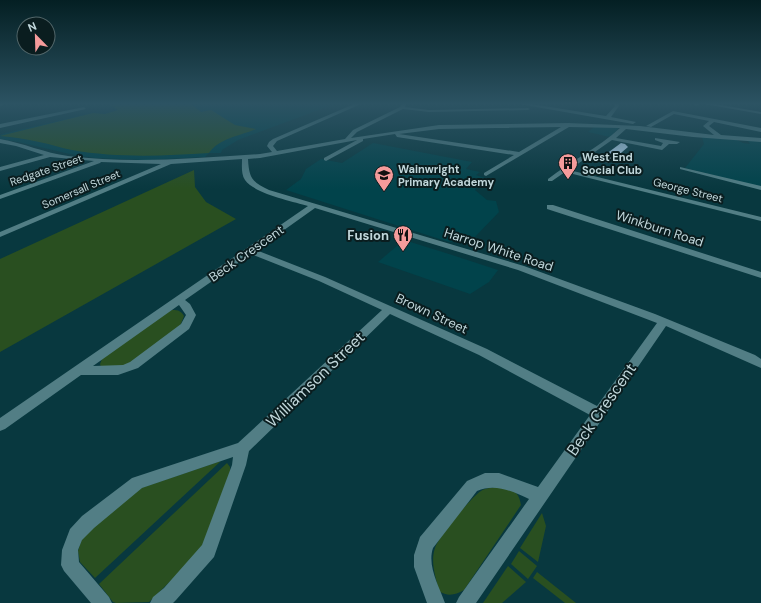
<svg xmlns="http://www.w3.org/2000/svg" width="761" height="603" font-family="'DM Sans',sans-serif">
  <style>
    .built { fill: #01434b }
    .green { fill: #294f20 }
    .building { fill: #bedef8 }
    .lines { fill: none; stroke-linecap: round; stroke-linejoin: round }
    .minor { fill: #527e85; fill-rule: evenodd }
    .labels { text-anchor: middle; stroke-width: 4; stroke-linejoin: round; paint-order: stroke }
    .far-poi-label { font-size: 11px; font-weight: bold; fill: #c1d7db; stroke: #0a1d1f; text-anchor: start }
    .far-street-label { font-size: 11px; fill: #c1d7db; stroke: #0a1d1f }
    .street-label { font-size: 13px; fill: #c1d7db; stroke: #0a1d1f }
    .poi-label { font-size: 13px; font-weight: bold; fill: #c1d7db; stroke: #0a1d1f; text-anchor: end }
    .near-street-label { font-size: 16px; fill: #c1d7db; stroke: #0a1d1f }
  </style>
  <rect width="100%" height="100%" fill="#08383f"/>
  <path class="built" d="M109,104h226l-97,36 -16,10 -1,3h-12l-4,4 -60,3 -50,-2 -25,-4 -52,-12 -18,-3v-4l6,-2 87,-20 12,1 13,-4z
    M594,127l25,1 -9,9 -22,-5z
    M702,137l35,3 6,3 7,1 -2,-3h13v46l-76,-19 19,-24z
    M373,143l99,19 -6,7 14,3 -4,3 9,3 -10,12 12,10 9,1 3,11 -26,27 -24,3 -163,-52 15,-11 5,-10 15,-10 21,4z
    M404,240l45,14 49,16 -9,12 -19,12 -92,-32z"/>
  <path class="green" d="M109,104h82l10,8 10,-2 24,15 21,4c-16,7 -37,9 -47,24 -45,3 -93,5 -137,-3 -11,-2 -22,-6 -33,-8 -13,-3 -26,-5 -39,-6l93,-23 12,1 13,-4z
    M194,170l1,17 11,15 30,17 -236,133v-93z
    M172,310c7,0 9,1 12,6l-4,10 -39,30 -17,10 -23,1 -1,-3 2,-5 65,-47z
    M221,461l-126,117 -15,-16 -2,-11 4,-13 53,-48z
    M227,463l3,4v6l-29,78 -52,51 -33,1 -3,-1 -14,-18z
    M496,487c15,3 22,1 25,18l-57,85c-9,5 -16,7 -25,1 -3,-13 -9,-29 -4,-43 3,-10 36,-51 46,-57 4,-3 10,-3 15,-4z
    M542,513l4,13 -8,36 -18,-14z
    M519,551l18,15 -9,13 -17,-15z
    M508,566l18,16 -24,21h-19z
    M537,572l39,31h-11l-32,-25z"/>
  <path class="building" d="M621,143l4,1 3,3 -19,16 -11,-3z"/>
  <g class="lines">
    <path class="minor" d="M0,104h5l-5,2z
      M354,104h7l-84,37 -4,5 4,5 68,-12 8,-9 47,-23 2,-3h4l-1,3 24,3 99,-2 2,1 -2,1 -99,2 -26,-3 -46,23 -6,6 88,-13 129,-2 72,3 74,9 -11,-9 6,-5 -35,-7 -23,13 -5,-1 27,-15 88,17v4l-47,-10 -5,4 12,9 40,3v4l-68,-5 -67,-8 -10,9 45,8 2,-3 -8,-3v-2l25,4 -3,2h-8l-7,6 -50,-10 -43,30 192,47v4l-196,-49 -13,9h-4v-2c23,-18 50,-31 72,-51l-51,-1 -83,49 -2,-1v-2l30,-18 -117,-18 -2,-3 -32,5v2l-37,20 -2,-1v-2l33,-18 -97,18 -12,1c1,19 4,23 21,31l255,76 131,48 100,41 6,4v9l-95,-42 -190,277h-20l3,-6 70,-98c-17,-8 -34,-16 -52,-8l-44,57c-6,18 6,38 12,55h-18l-13,-36v-12l6,-18 47,-56 18,-8h14l39,14 52,-72 -111,-60 -89,-41 -141,137 -3,14 -32,92 -38,43 -3,3h-23l3,-6 11,-9 38,-43 30,-80 1,-8 -91,31 -48,40 -12,12 -4,10 1,12 30,35 3,6h-21l-27,-32 -3,-6 1,-15 8,-21 12,-13 50,-38 106,-35 144,-133 -63,-29 -68,-27 -66,46 5,4 6,11 -7,14 -51,39 -20,7h-37l-76,54 -5,2v-13l308,-212c-16,-5 -53,-12 -63,-26 -4,-6 -3,-14 -3,-21l-71,5 -171,73v-5l161,-68 -60,-2 -1,1 -100,36v-4l94,-34 -44,-4 -50,14v-4l44,-12 -28,-9 -16,-3v-4c23,4 45,14 68,17 64,8 128,2 192,-2l12,-2 -5,-6 2,-4 4,-3zM561,127l-42,25 -120,-18 40,-5zM315,208l203,62 139,53 -60,83 -110,-57 -162,-72 -69,-27zM179,305l7,10 -5,9 -51,38 -7,3 -30,1z
      M519,104h13l74,12 9,-10 -1,-2h4l1,2 -8,11 25,5 -3,2z
      M694,104h4v1l-2,1z
      M704,104h12l45,8v2z
      M84,107l2,2 -86,19v-4z
      M680,167l81,19v4l-81,-21z
      M547,205h6l208,67v6l-214,-69z"/>
  </g>
  <linearGradient id="sky" x2="0" y2="1"><stop stop-color="#041f23"/><stop offset="0.55" stop-color="#2c5363"/><stop offset="1" stop-color="#2c5363" stop-opacity="0"/></linearGradient>
  <rect width="761" height="189" fill="url(#sky)"/>
  <defs>
    <symbol id="building-pin" viewBox="-11 -11 22 30"><path d="M0 17L-7.5 6A9.5 9.5 0 1 1 7.5 6Z" fill="#f59b9b" stroke="#0a1d1f"/><path d="M-4-6H4V6H1V3H-1V6H-4ZM-2.5-4.3h1.7v1.8h-1.7ZM.8-4.3h1.7v1.8H.8ZM-2.5-1h1.7V.8h-1.7ZM.8-1h1.7V.8H.8Z" fill="#111"/></symbol>
    <symbol id="school-pin" viewBox="-11 -11 22 30"><path d="M0 17L-7.5 6A9.5 9.5 0 1 1 7.5 6Z" fill="#f59b9b" stroke="#0a1d1f"/><path d="M0-5L7-2L0 1L-7-2ZM-4 1L0 2.5L4 1V4Q0 6-4 4Z" fill="#111"/></symbol>
    <symbol id="restaurant-pin" viewBox="-11 -11 22 30"><path d="M0 17L-7.5 6A9.5 9.5 0 1 1 7.5 6Z" fill="#f59b9b" stroke="#0a1d1f"/><path d="M-5-6h1v4h1v-4h1v4h1v-4h1v5L-1.5 .5V6h-2V.5L-5-1ZM5-6V6H3V1.5H1.5Q1.5-4 5-6Z" fill="#111"/></symbol>
  </defs>
  <g fill-rule="evenodd">
    <use href="#building-pin" x="557" y="152" width="22" height="30"/>
    <use href="#school-pin" x="373" y="164" width="22" height="30"/>
    <use href="#restaurant-pin" x="392" y="224" width="22" height="30"/>
  </g>
  <g class="labels">
    <g class="far-poi-label">
      <text x="582" y="161">West End<tspan x="582" dy="13">Social Club</tspan></text>
      <text x="398" y="173">Wainwright<tspan x="398" dy="13">Primary Academy</tspan></text>
    </g>
    <g class="far-street-label">
      <text transform="translate(46 170) rotate(-19)" y="4">Redgate Street</text>
      <text transform="translate(81 189) rotate(-23)" y="4">Somersall Street</text>
      <text transform="translate(688 190) rotate(14)" y="4">George Street</text>
    </g>
    <g class="street-label">
      <text transform="translate(660 228) rotate(18)" y="5">Winkburn Road</text>
      <text transform="translate(499 249) rotate(18)" y="5">Harrop White Road</text>
      <text transform="translate(246 253) rotate(-35)" y="5">Beck Crescent</text>
      <text transform="translate(432 313) rotate(25)" y="5">Brown Street</text>
    </g>
    <g class="poi-label">
      <text x="389" y="240">Fusion</text>
    </g>
    <g class="near-street-label">
      <text transform="translate(315 379) rotate(-44)" y="6">Williamson Street</text>
      <text transform="translate(601 409) rotate(-55)" y="6">Beck Crescent</text>
    </g>
  </g>
  <g transform="translate(36 36) rotate(337)"><circle r="19" fill="#0a1d1f" stroke="#53676a"/>
  <path d="M0-3L7 15L0 10L-7 15Z" fill="#f59b9b"/>
  <text y="-6" font-size="11" font-weight="bold" text-anchor="middle" fill="#c1d7db">N</text>
  </g>
</svg>
